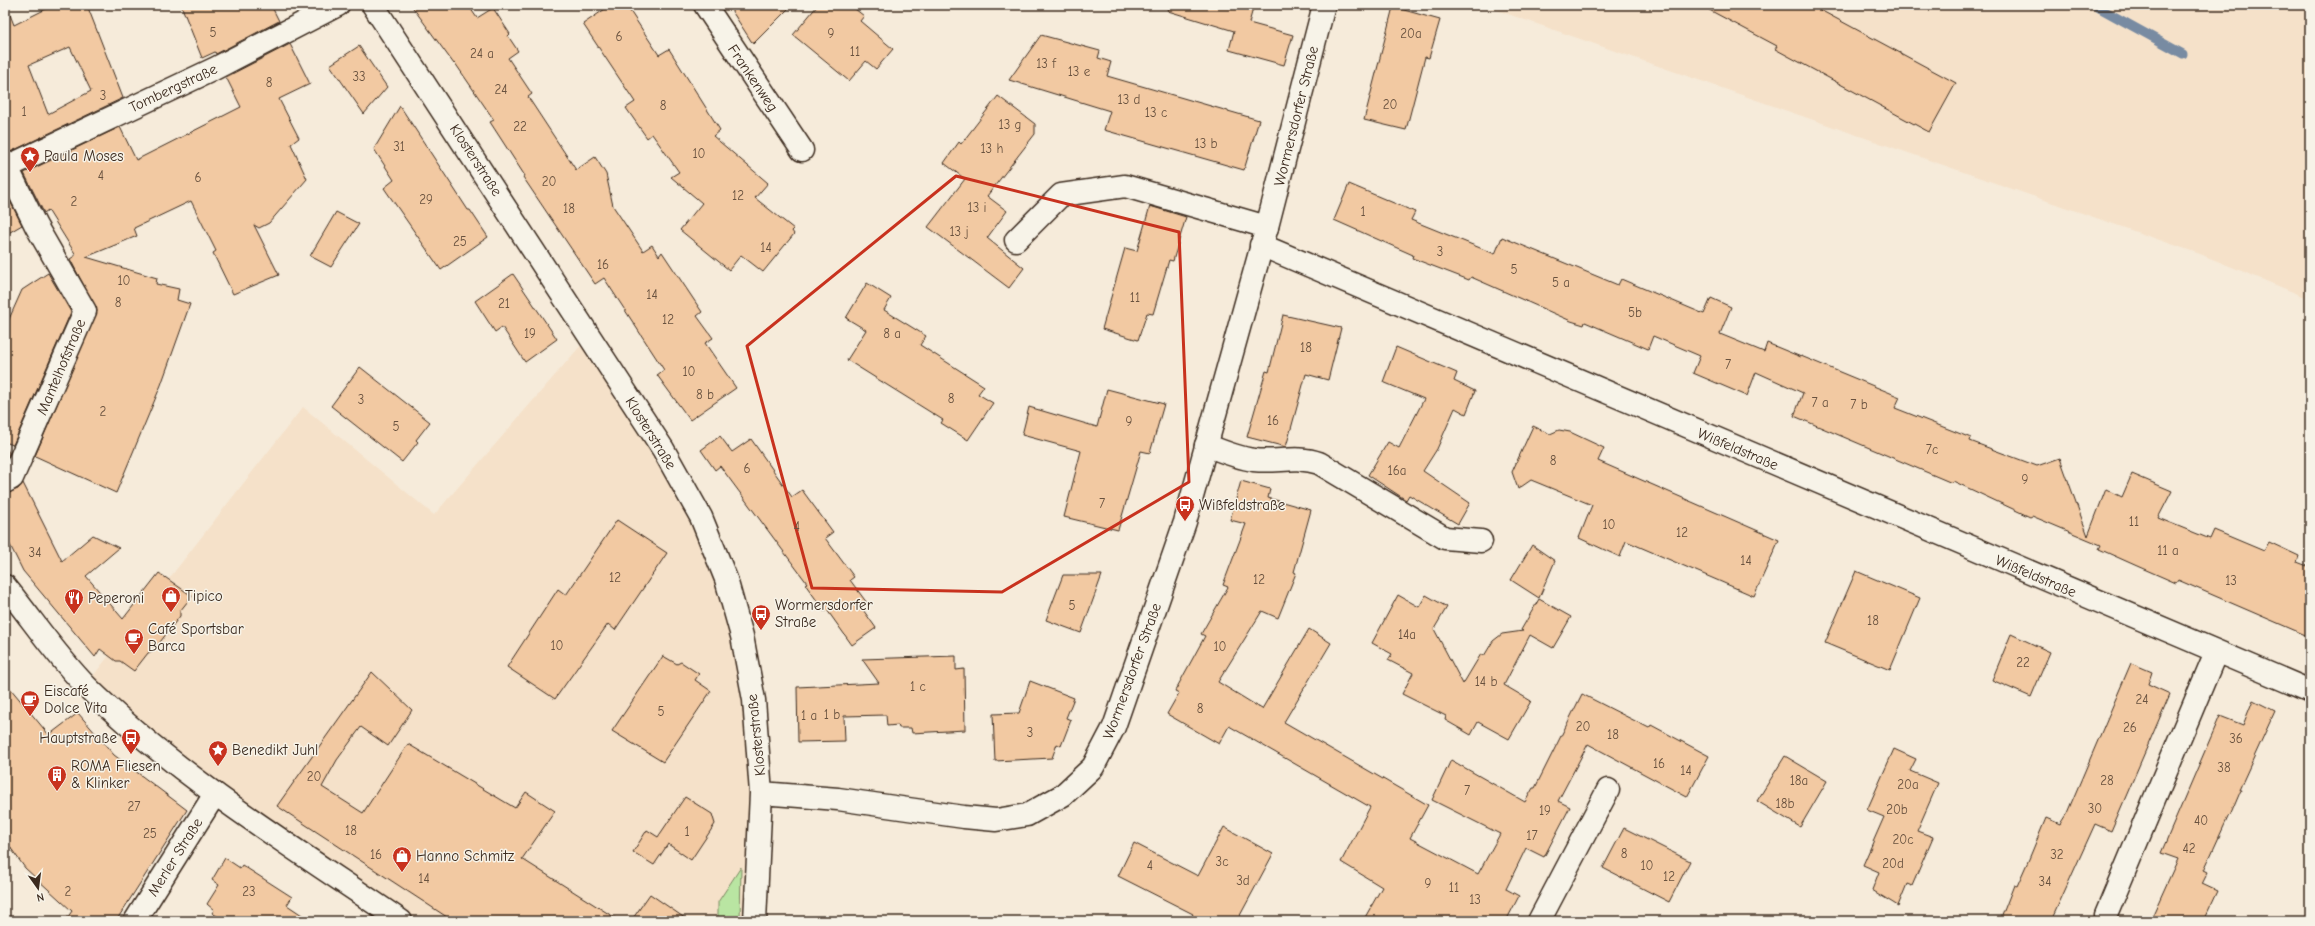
<svg xmlns="http://www.w3.org/2000/svg" width="2315" height="926" font-family="'Comic Neue',sans-serif">
  <style>
    .built { fill: #f5e1c9 }
    .green { fill: #b9e5a2; stroke: #7a8860 }
    .lines { fill: none; stroke-linecap: round; stroke-linejoin: round }
    .stream { stroke: #788ba2; stroke-width: 9 }
    .building { fill: #f2c9a2; stroke: #3b2a1e; fill-rule: evenodd }
    .street-casing { stroke: #3b2a1e; stroke-width: 25 }
    .secondary-casing { stroke: #3b2a1e; stroke-width: 25 }
    .street { stroke: #f7f3e8; stroke-width: 22 }
    .secondary { stroke: #f7f3e8; stroke-width: 22 }
    .marked { fill: none; stroke: #c8321e; stroke-width: 3; stroke-linejoin: round }
    .labels { text-anchor: middle; stroke-width: 3; stroke-linejoin: round; paint-order: stroke }
    .number-label { font-size: 13px; fill: #69523f }
    .street-label { font-size: 15px; fill: #3b2a1e; stroke: #f7f3e8 }
    .poi-label { font-size: 15px; fill: #3b2a1e; stroke: #f7f3e8; text-anchor: start }
  </style>
  <rect width="100%" height="100%" fill="#f6ebda"/>
  <filter id="ink" filterUnits="userSpaceOnUse"><feTurbulence type="fractalNoise" baseFrequency=".025" numOctaves="2"/><feDisplacementMap in="SourceGraphic" scale="8" xChannelSelector="R" yChannelSelector="G"/><feConvolveMatrix kernelMatrix="1 2 1 2 8 2 1 2 1" color-interpolation-filters="sRGB"/></filter>
  <g filter="url(#ink)">
    <path class="built" d="M1482,5h828v294l-110,-45z
      M589,336l112,181 53,183 2,221h-354l-316,-236 217,-278 131,108z"/>
    <path class="green" d="M741,867l-1,54h-22v-19z"/>
    <g class="lines">
      <path class="stream" d="M2094,5l89,49"/>
    </g>
    <path class="building" d="M54,5h33l36,93 -113,54 -5,-1v-144h2l7,18zM70,47l21,44 -43,23 -19,-49z
      M181,5h90l8,16 -63,33 -1,-2 -13,6z
      M411,5h57l9,13 16,-10 17,26 -2,2 10,15 -10,7 24,36 -4,3 48,73 19,-13 11,17 7,32 30,45 9,-6 7,11 3,-4 40,60 -5,4 16,22 -8,5 31,45 -46,32 -33,-45 7,-5 -60,-92 -9,6 -72,-107 2,-1 -35,-54 4,-2 -39,-57 -1,1z
      M611,5h15l33,50 10,-6 51,81 -7,6 55,47 -13,15 39,31 -2,2 2,3 -31,38 -22,-17 -12,15 -49,-40 22,-27 -31,-26 8,-5 -27,-38 -5,4 -21,-30 9,-6 -52,-78z
      M728,5h64l-39,39z
      M818,5h32l14,11 -4,5 33,28 -17,20 -10,-8 -17,20 -56,-46z
      M1169,5h85l-5,18 44,12 -9,30 -55,-15 5,-19 -66,-20z
      M1700,5h111l145,78 -27,49 -154,-83 2,-3z
      M1393,7l47,13 -11,38 -4,-1 -19,73 -42,-10z
      M1041,35l59,16 -2,7 13,4 -4,14 152,44 -15,50 -140,-40 6,-19 -101,-31z
      M290,44l20,40 -31,15 20,39 -8,6 16,35 -38,44 -10,5 -5,-3 25,50 -46,19 -20,-41 3,-2 -25,-50 -57,27 3,8 -51,21 71,21 -1,6 23,5 -2,11 13,4 -29,81 -45,108 -81,-37 62,-145 -27,-52 6,-4 -28,-45 -4,3 -20,-40 96,-46 16,33 105,-53 -15,-30z
      M359,46l28,41 -23,27 -34,-49z
      M998,96l37,28v10l-48,62 20,15 -20,27 37,30 -15,20 -81,-61 37,-48 -21,-16 15,-21 2,2z
      M400,106l68,104h2l18,27 -47,33 -57,-82 10,-8 -20,-31z
      M1349,184l66,28 -4,8 84,34 7,-17 116,48 3,-6 83,35 7,-16 20,9 -11,27 44,18 3,-9 34,14v-1l99,41 -5,11 76,30 -1,3 67,25 23,-8 28,78 18,-47 16,8 10,-23 40,17 -14,27 52,21 4,-9 50,21 5,-9 30,14 -2,6 13,5v70l-132,-57 -2,3 -39,-17 -38,-17 2,-4 -69,-29 -2,1 -77,-36 -1,2 -158,-67 9,-23 -47,-21 -9,24 -54,-23 7,-17 -47,-20 -5,13 -63,-27 -1,3 -13,-4 -100,-44 -2,3 -57,-22 1,-3 -79,-35z
      M5,191l17,34 -17,10z
      M1150,206l36,11 -13,44 -4,-1 -16,54 -6,-1 -9,27 -36,-11 23,-81 12,3z
      M336,212l23,12 -28,43 -21,-11z
      M48,273l23,39 -58,133 -8,-3v-114l17,-38z
      M513,274l44,65 -32,23 -23,-35 -7,5 -20,-31z
      M867,283l24,15 -7,12 42,26 -6,9 64,41 -6,8 15,9 -25,37 -27,-17 2,-3 -96,-60 19,-30 -20,-12z
      M1283,315l58,13 -13,52 -22,-6 -20,73 -39,-10 19,-66 3,1z
      M1396,347l61,26 -3,8 21,10 -9,23 -11,-6 -18,41 -14,22 47,32 -12,21 -49,-29 -3,5 -38,-25 20,-33 11,6 25,-49 -41,-17z
      M360,367l70,55 -14,18 2,2 -16,20 -71,-56z
      M1107,389l57,15 -14,49 -9,-2 -23,79 -54,-13 17,-66 -59,-16 7,-28 68,20z
      M1533,426l17,8 9,-4 11,2 34,16 -6,13 181,79 -25,56 -128,-55 -6,16 -41,-19 13,-33 -61,-25 -13,9 -6,-17z
      M720,436l12,16 19,-13 41,58 10,-7 31,42 -8,6 29,39 -4,3 17,23 -6,4 15,21 -24,17 -25,-35 -2,2 -20,-28 2,-1 -87,-117 -5,4 -14,-20z
      M5,445l4,8 -4,10z
      M1241,481l29,8 -2,9 43,12 -17,62 2,1 -18,45 -16,-7 -44,71 44,27 47,-80 22,14 -47,79 144,83 -18,33 68,36 22,-40 -68,-34 19,-40 74,42 8,-14h2l47,-94 67,34 2,-3 58,31 -22,41 -99,-53 -30,57 12,6 -26,50 -18,-9 -20,41 13,7 -13,25h-143l19,-34 -41,-25 29,-55 -141,-81 -10,18 -52,-30 12,-21 -4,-2 30,-55 -4,-2 27,-47 -5,-2 23,-61 -16,-4z
      M23,483l39,78 31,-26 26,13 -33,28 37,43 36,-46 33,23 -12,15v5l-26,34 -6,3 -14,18 -14,-10h-4l-16,-12 -5,8 -72,-86 -18,-36v-41l13,-5z
      M617,520l50,33 -52,77 -7,-6 -53,75 -48,-32 51,-78 8,6z
      M1532,545l23,16 -16,37 -28,-18z
      M1856,571l64,27 -30,72 -65,-27z
      M1063,575h39l-21,58 -35,-13z
      M1398,595l21,12 7,-12 21,12 -13,22 29,55 18,-30 3,2 9,-15 9,-7 21,-3 -2,-1 18,-31 32,18 -18,31 -23,-13 -26,50 27,16 -22,38 -31,-17 -7,13 -26,-15 1,-4 -44,-22 11,-21 -25,-13 4,-6 -20,-11z
      M2011,634l39,18 -19,45 -39,-17z
      M663,656l14,8 4,-2 18,12 -4,6 16,11 -48,71 -51,-31z
      M956,656v14l8,-1 1,61 -53,3 -1,-5h-12l-1,-3 -11,1 -1,-11 -42,1 1,25 -47,1 -1,-55 82,-4 -17,-24z
      M2131,663l21,9 -4,12 22,10 -59,137 -16,-7 -44,97h-51l14,-36 3,1 12,-27 17,-41 14,6 7,-11z
      M372,672l40,38 -24,36 -27,-19 -24,33 -15,27 41,26 45,-69 107,64 11,-16 29,19 -33,48 98,62h-167l-176,-115z
      M1030,681l44,17 -8,20 5,2 -10,26 -4,-2 -5,14 -57,3 -2,-47 26,-1z
      M5,682l44,53 29,-22 36,42 73,55 -71,111h-51l7,-10 -47,-43 -20,-28z
      M2253,700l22,11 -36,79h2l-11,26 -1,-1 -25,55 4,2 -6,12 15,7 -14,30h-53l28,-62 -17,-6 59,-137 23,9z
      M1894,749l22,10 -6,12 28,12 -21,48 16,6 -21,49 -5,-2 -9,22 -26,-16 7,-18 -16,-7 21,-48 -17,-7z
      M1785,756l42,25 -27,46 -43,-26z
      M685,797l27,17 3,10 -24,36 -23,-16 -14,21 -21,-13 14,-22 11,7z
      M1224,827l49,27 -36,67h-48l4,-7 -75,-38 16,-33 64,33z
      M1624,828l66,33 -21,41 -66,-34z
      M225,858l15,10 2,-3 50,32 -5,8 24,16h-86l-13,-8 2,-3 -7,-6 12,-19 -7,-5z
      M650,894l39,27h-58z"/>
    <g class="lines">
      <defs>
        <path id="street" d="M705,5l97,145
          M5,163l31,63 49,85 -73,167 -7,4
          M5,168l209,-99 124,-64
          M1016,240l45,-45 64,-9 142,41
          M1261,245l1049,446
          M1206,445c15,6 32,13 48,15 23,3 43,-5 65,3l126,75 36,3
          M2106,915l110,-263
          M135,921l80,-127
          M1539,921l69,-131"/>
        <path id="secondary" d="M373,5l290,444 38,68 25,62 16,57 12,64 7,93 -6,128
          M5,586c27,33 52,71 82,101 94,92 206,160 314,234
          M761,793l77,6 126,18 32,3 31,-5 36,-20 30,-28 21,-40 71,-205 82,-295 57,-222"/>
      </defs>
      <use href="#street" class="street-casing"/>
      <use href="#secondary" class="secondary-casing"/>
      <use href="#street" class="street"/>
      <use href="#secondary" class="secondary"/>
    </g>
  </g>
  <path class="marked" d="M956,176l223,56 10,250 -187,110 -190,-4 -65,-242z"/>
  <defs>
    <symbol id="sight-pin" viewBox="-11 -11 22 30"><path d="M0 17L-7.5 6A9.5 9.5 0 1 1 7.5 6Z" fill="#c8321e" stroke="#f7f3e8"/><path d="M0-6L1.8-2.2L6-1.7L2.9 1.2L3.7 5.4L0 3.3L-3.7 5.4L-2.9 1.2L-6-1.7L-1.8-2.2Z" fill="#fff"/></symbol>
    <symbol id="bus-pin" viewBox="-11 -11 22 30"><path d="M0 17L-7.5 6A9.5 9.5 0 1 1 7.5 6Z" fill="#c8321e" stroke="#f7f3e8"/><path d="M-5-6H5V4H4V6H2V4H-2V6H-4V4H-5ZM-3.5-4V0h7V-4ZM-3.5 1.2v1.5H-2V1.2ZM2 1.2v1.5H3.5V1.2Z" fill="#fff"/></symbol>
    <symbol id="shop-pin" viewBox="-11 -11 22 30"><path d="M0 17L-7.5 6A9.5 9.5 0 1 1 7.5 6Z" fill="#c8321e" stroke="#f7f3e8"/><path d="M-5-2.5h2.3a2.7 3.5 0 0 1 5.4 0H5L5.5 6h-11ZM-1.5-2.5h3a1.5 2.3 0 0 0-3 0Z" fill="#fff"/></symbol>
    <symbol id="restaurant-pin" viewBox="-11 -11 22 30"><path d="M0 17L-7.5 6A9.5 9.5 0 1 1 7.5 6Z" fill="#c8321e" stroke="#f7f3e8"/><path d="M-5-6h1v4h1v-4h1v4h1v-4h1v5L-1.5 .5V6h-2V.5L-5-1ZM5-6V6H3V1.5H1.5Q1.5-4 5-6Z" fill="#fff"/></symbol>
    <symbol id="cafe-pin" viewBox="-11 -11 22 30"><path d="M0 17L-7.5 6A9.5 9.5 0 1 1 7.5 6Z" fill="#c8321e" stroke="#f7f3e8"/><path d="M-5.5-4.5H6V0H3Q3 3.5 0 3.5H-2.5Q-5.5 3.5-5.5 0ZM3-3.2v2h1.7v-2ZM-6 4.5H4V6H-6Z" fill="#fff"/></symbol>
    <symbol id="building-pin" viewBox="-11 -11 22 30"><path d="M0 17L-7.5 6A9.5 9.5 0 1 1 7.5 6Z" fill="#c8321e" stroke="#f7f3e8"/><path d="M-4-6H4V6H1V3H-1V6H-4ZM-2.5-4.3h1.7v1.8h-1.7ZM.8-4.3h1.7v1.8H.8ZM-2.5-1h1.7V.8h-1.7ZM.8-1h1.7V.8H.8Z" fill="#fff"/></symbol>
  </defs>
  <g fill-rule="evenodd">
    <use href="#sight-pin" x="19" y="145" width="22" height="30"/>
    <use href="#bus-pin" x="1174" y="494" width="22" height="30"/>
    <use href="#shop-pin" x="160" y="585" width="22" height="30"/>
    <use href="#restaurant-pin" x="63" y="587" width="22" height="30"/>
    <use href="#bus-pin" x="750" y="603" width="22" height="30"/>
    <use href="#cafe-pin" x="123" y="627" width="22" height="30"/>
    <use href="#cafe-pin" x="19" y="689" width="22" height="30"/>
    <use href="#bus-pin" x="120" y="727" width="22" height="30"/>
    <use href="#sight-pin" x="207" y="739" width="22" height="30"/>
    <use href="#building-pin" x="46" y="764" width="22" height="30"/>
    <use href="#shop-pin" x="391" y="845" width="22" height="30"/>
  </g>
  <g class="labels">
    <g class="number-label">
      <text x="213" y="37">5</text>
      <text x="831" y="38">9</text>
      <text x="1411" y="38">20a</text>
      <text x="619" y="41">6</text>
      <text x="855" y="56">11</text>
      <text x="482" y="58">24 a</text>
      <text x="1046" y="68">13 f</text>
      <text x="1079" y="76">13 e</text>
      <text x="359" y="81">33</text>
      <text x="269" y="87">8</text>
      <text x="501" y="94">24</text>
      <text x="103" y="100">3</text>
      <text x="1129" y="104">13 d</text>
      <text x="1390" y="109">20</text>
      <text x="663" y="110">8</text>
      <text x="24" y="116">1</text>
      <text x="1156" y="117">13 c</text>
      <text x="1010" y="129">13 g</text>
      <text x="520" y="131">22</text>
      <text x="1206" y="148">13 b</text>
      <text x="399" y="151">31</text>
      <text x="992" y="153">13 h</text>
      <text x="699" y="158">10</text>
      <text x="101" y="180">4</text>
      <text x="198" y="182">6</text>
      <text x="549" y="186">20</text>
      <text x="738" y="200">12</text>
      <text x="426" y="204">29</text>
      <text x="74" y="206">2</text>
      <text x="977" y="212">13 i</text>
      <text x="569" y="213">18</text>
      <text x="1363" y="216">1</text>
      <text x="959" y="236">13 j</text>
      <text x="460" y="246">25</text>
      <text x="766" y="252">14</text>
      <text x="1440" y="256">3</text>
      <text x="603" y="269">16</text>
      <text x="1514" y="274">5</text>
      <text x="124" y="285">10</text>
      <text x="1561" y="287">5 a</text>
      <text x="652" y="299">14</text>
      <text x="1135" y="302">11</text>
      <text x="118" y="307">8</text>
      <text x="504" y="308">21</text>
      <text x="1635" y="317">5b</text>
      <text x="668" y="324">12</text>
      <text x="530" y="338">19</text>
      <text x="892" y="338">8 a</text>
      <text x="1306" y="352">18</text>
      <text x="1728" y="369">7</text>
      <text x="689" y="376">10</text>
      <text x="705" y="399">8 b</text>
      <text x="951" y="403">8</text>
      <text x="361" y="404">3</text>
      <text x="1820" y="407">7 a</text>
      <text x="1859" y="409">7 b</text>
      <text x="103" y="416">2</text>
      <text x="1273" y="425">16</text>
      <text x="1129" y="426">9</text>
      <text x="396" y="431">5</text>
      <text x="1932" y="454">7c</text>
      <text x="1553" y="465">8</text>
      <text x="747" y="473">6</text>
      <text x="1397" y="475">16a</text>
      <text x="2025" y="484">9</text>
      <text x="1102" y="508">7</text>
      <text x="2134" y="526">11</text>
      <text x="1609" y="529">10</text>
      <text x="797" y="531">4</text>
      <text x="1682" y="537">12</text>
      <text x="2168" y="555">11 a</text>
      <text x="35" y="557">34</text>
      <text x="1746" y="565">14</text>
      <text x="615" y="582">12</text>
      <text x="1259" y="584">12</text>
      <text x="2231" y="585">13</text>
      <text x="1072" y="610">5</text>
      <text x="1873" y="625">18</text>
      <text x="1407" y="639">14a</text>
      <text x="557" y="650">10</text>
      <text x="1220" y="651">10</text>
      <text x="2023" y="667">22</text>
      <text x="1486" y="686">14 b</text>
      <text x="918" y="691">1 c</text>
      <text x="2142" y="704">24</text>
      <text x="1200" y="713">8</text>
      <text x="661" y="716">5</text>
      <text x="832" y="719">1 b</text>
      <text x="809" y="720">1 a</text>
      <text x="1583" y="731">20</text>
      <text x="2130" y="732">26</text>
      <text x="1030" y="737">3</text>
      <text x="1613" y="739">18</text>
      <text x="2236" y="743">36</text>
      <text x="1659" y="768">16</text>
      <text x="2224" y="772">38</text>
      <text x="1686" y="775">14</text>
      <text x="314" y="781">20</text>
      <text x="1799" y="785">18a</text>
      <text x="2107" y="785">28</text>
      <text x="1908" y="789">20a</text>
      <text x="1467" y="795">7</text>
      <text x="1785" y="808">18b</text>
      <text x="134" y="811">27</text>
      <text x="2095" y="813">30</text>
      <text x="1897" y="814">20b</text>
      <text x="1545" y="815">19</text>
      <text x="2201" y="825">40</text>
      <text x="351" y="835">18</text>
      <text x="687" y="836">1</text>
      <text x="150" y="838">25</text>
      <text x="1532" y="840">17</text>
      <text x="1903" y="844">20c</text>
      <text x="2189" y="853">42</text>
      <text x="1624" y="858">8</text>
      <text x="376" y="859">16</text>
      <text x="2057" y="859">32</text>
      <text x="1222" y="866">3c</text>
      <text x="1893" y="868">20d</text>
      <text x="1150" y="870">4</text>
      <text x="1647" y="870">10</text>
      <text x="1669" y="881">12</text>
      <text x="424" y="883">14</text>
      <text x="1243" y="885">3d</text>
      <text x="2045" y="886">34</text>
      <text x="1428" y="888">9</text>
      <text x="1454" y="892">11</text>
      <text x="68" y="896">2</text>
      <text x="249" y="896">23</text>
      <text x="1475" y="904">13</text>
    </g>
    <g class="street-label">
      <text transform="translate(753 78) rotate(56)" y="5">Frankenweg</text>
      <text transform="translate(173 88) rotate(-25)" y="5">Tombergstraße</text>
      <text transform="translate(1296 116) rotate(-76)" y="5">Wormersdorfer Straße</text>
      <text transform="translate(476 160) rotate(57)" y="5">Klosterstraße</text>
      <text transform="translate(61 367) rotate(-67)" y="5">Mantelhofstraße</text>
      <text transform="translate(651 433) rotate(58)" y="5">Klosterstraße</text>
      <text transform="translate(1738 449) rotate(23)" y="5">Wißfeldstraße</text>
      <text transform="translate(2036 576) rotate(23)" y="5">Wißfeldstraße</text>
      <text transform="translate(1132 671) rotate(-70)" y="5">Wormersdorfer Straße</text>
      <text transform="translate(756 735) rotate(-96)" y="5">Klosterstraße</text>
      <text transform="translate(175 857) rotate(-58)" y="5">Merler Straße</text>
    </g>
    <g class="poi-label">
      <text x="44" y="161">Paula Moses</text>
      <text x="1199" y="510">Wißfeldstraße</text>
      <text x="185" y="601">Tipico</text>
      <text x="88" y="603">Peperoni</text>
      <text x="775" y="610">Wormersdorfer<tspan x="775" dy="17">Straße</tspan></text>
      <text x="148" y="634">Café Sportsbar<tspan x="148" dy="17">Barca</tspan></text>
      <text x="44" y="696">Eiscafé<tspan x="44" dy="17">Dolce Vita</tspan></text>
      <text x="117" y="743" text-anchor="end">Hauptstraße</text>
      <text x="232" y="755">Benedikt Juhl</text>
      <text x="71" y="771">ROMA Fliesen<tspan x="71" dy="17">&amp; Klinker</tspan></text>
      <text x="416" y="861">Hanno Schmitz</text>
    </g>
  </g>
  <rect width="2315" height="926" fill="none" stroke="#f7f3e8" stroke-width="20"/>
  <rect x="10" y="10" width="2295" height="906" fill="none" stroke="#3b2a1e" stroke-width="1.5" filter="url(#ink)"/>
  <g transform="translate(38 888) rotate(166)" stroke="#f7f3e8" stroke-width="3" paint-order="stroke">
  <path d="M0-3L7 15L0 10L-7 15Z" fill="#3b2a1e"/>
  <text y="-6" font-size="11" font-weight="bold" text-anchor="middle" fill="#3b2a1e">N</text>
  </g>
</svg>
